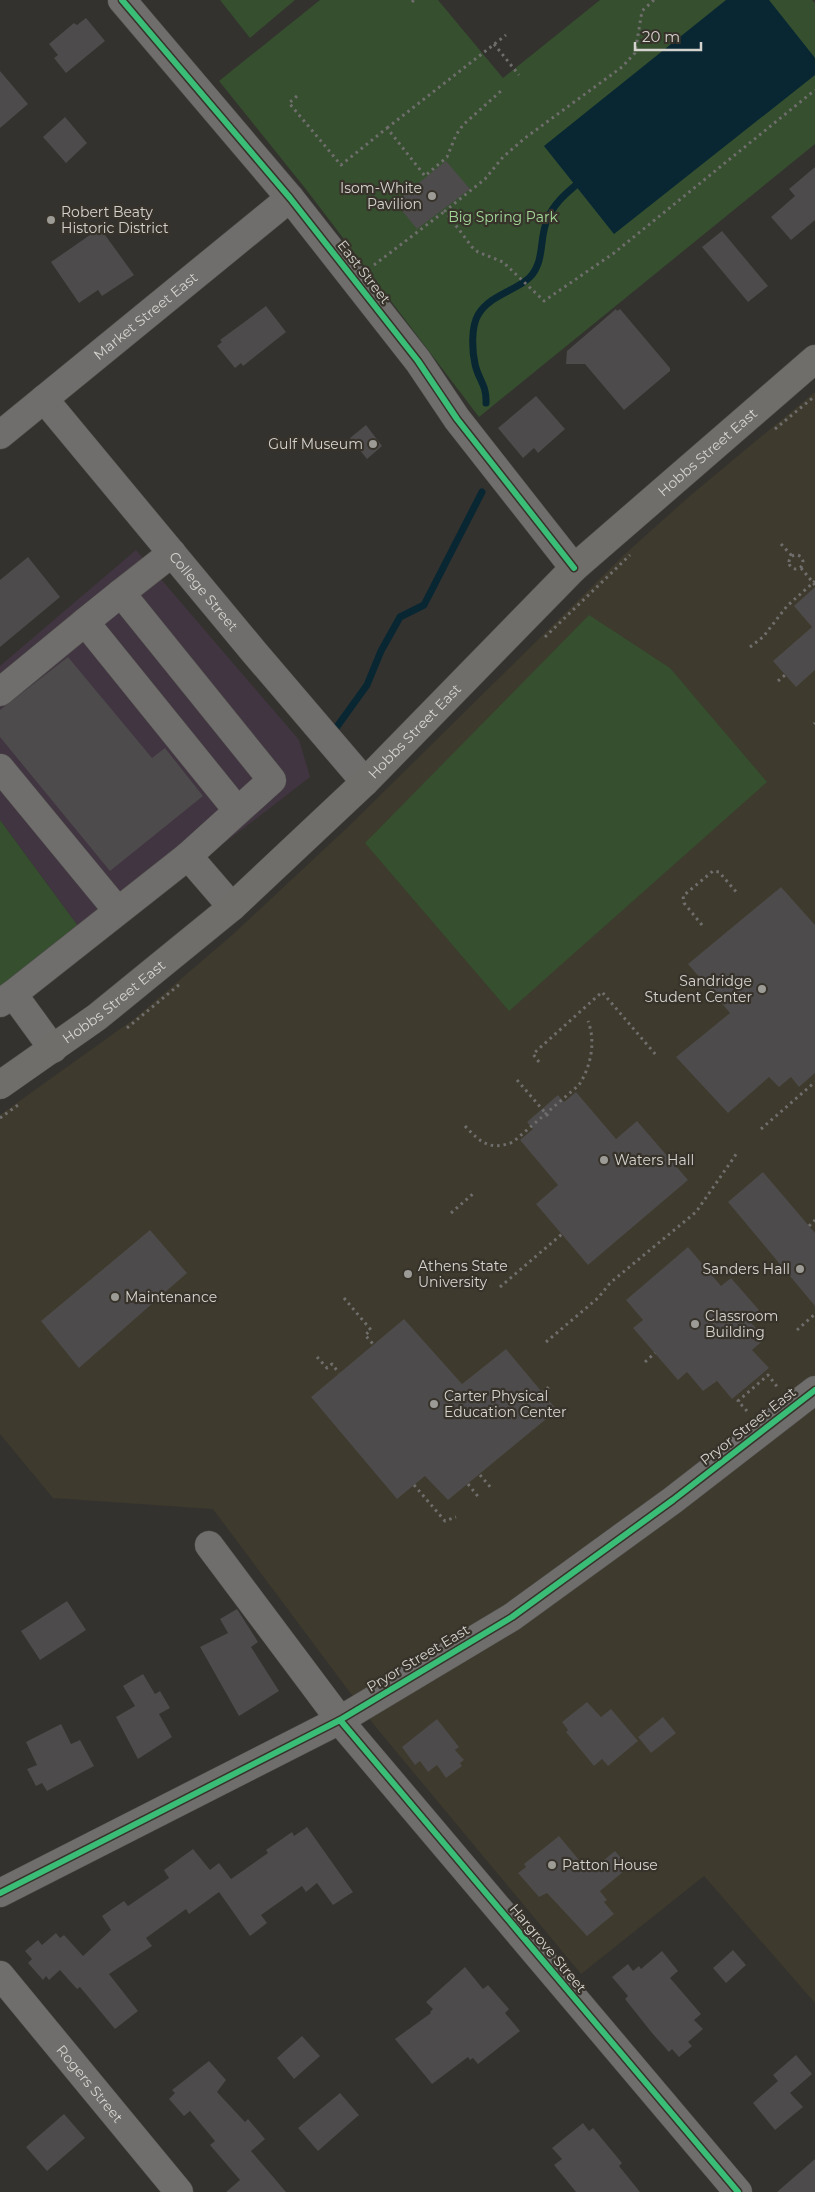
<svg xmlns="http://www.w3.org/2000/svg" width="815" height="2192" font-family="Montserrat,sans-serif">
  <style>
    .commercial { fill: #413541 }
    .built { fill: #3e3a2d }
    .green { fill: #354f2f }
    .water { fill: #082733 }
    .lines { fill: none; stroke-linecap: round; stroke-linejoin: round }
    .stream { stroke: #082733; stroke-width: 7 }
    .building { fill: #4d4b4b }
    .minor-casing { stroke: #504f4c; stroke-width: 29 }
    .major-casing { stroke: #504f4c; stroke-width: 29 }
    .path { stroke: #706e6d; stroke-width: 3; stroke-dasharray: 2.5 4; stroke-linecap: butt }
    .minor { stroke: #6f6e6c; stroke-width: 28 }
    .major { stroke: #706e6b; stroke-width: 28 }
    .cycleway-casing { stroke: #37332b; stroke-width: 9 }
    .cycleway { stroke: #3abd76; stroke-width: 6 }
    .poi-dot { fill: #9d9b96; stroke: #37332b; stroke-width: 2 }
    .labels { text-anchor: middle; stroke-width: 4.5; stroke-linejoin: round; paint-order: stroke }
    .poi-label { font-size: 14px; fill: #d5d3ce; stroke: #37332b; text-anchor: start }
    .park-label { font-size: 14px; fill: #a4da99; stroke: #37332b }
    .street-label { font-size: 14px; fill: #d5d3ce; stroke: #37332b }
  </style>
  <rect width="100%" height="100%" fill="#34322e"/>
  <path class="commercial" d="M136,550l163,190 11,37 -218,168 -92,-125v-154z"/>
  <path class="built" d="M815,392v1611l-111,-127 -123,98 -206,-248 -162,-217 -160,-11 -53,-64v-319l134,-96 96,-82 118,-110 277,-273 66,-59z"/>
  <path class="green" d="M220,0h75l-45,38z
    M320,0h118l65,78 97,-78h212l3,3v141l-336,273 -174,-229 -86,-107z
    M589,615l81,53 97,114 -258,229 -144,-168z
    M0,820l92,125 -92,65z"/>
  <path class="water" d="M726,0h43l46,58v17l-201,159 -70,-88z"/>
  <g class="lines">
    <path class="stream" d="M486,403c1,-18 -8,-24 -11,-39 -3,-14 -4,-37 3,-49 11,-20 40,-25 52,-38 15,-16 9,-38 17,-57 6,-15 17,-25 29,-35
      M336,728l31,-43 14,-34 19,-34 24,-12 58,-113"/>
  </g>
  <path class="building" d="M86,18l19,23 -39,32 -12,-15 4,-3 -9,-11 25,-21 3,2z
    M0,71l28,33 -28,24z
    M65,117l22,26 -21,20 -23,-26z
    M446,161l24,28 -53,40 -22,-27z
    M815,167v53l-24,20 -20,-23 24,-21 -6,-7z
    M100,228l34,47 -32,21 -4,-6 -19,13 -28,-41z
    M722,231l46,55 -20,16 -46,-55z
    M266,306l20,26 -43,34 -2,-3 -6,5 -18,-22 5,-4 -2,-2z
    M616,309l1,2 3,-2 50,59v3l-46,39 -39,-46h-19l1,-13z
    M536,396l29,33 -27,24 -4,-5 -11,10 -25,-30z
    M366,425l16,21 -15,13 -17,-21z
    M28,557l32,40 -60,50v-67z
    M815,587v83l-19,17 -23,-26 39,-34 -18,-21z
    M68,657l84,101 13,-10 38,48 -93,75 -110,-134v-27z
    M781,887l34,38v148l-16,14 -8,-10 -12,10 -10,-10 -41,36 -52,-56 54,-44 -42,-49z
    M576,1092l40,47 21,-18 51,59 -100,85 -52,-61 22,-19 -38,-45 13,-11 -6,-7 31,-27 6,7z
    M763,1172l52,61v73l-87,-104z
    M150,1230l37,43 -108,95 -38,-47z
    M688,1247l33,39 10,-8 28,32 -10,10 16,19 -13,11 17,18 -37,31 -15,-18 -14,10 -16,-19 -9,8 -45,-52 10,-8 -17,-20z
    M404,1319l58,65 44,-35 51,61 -109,90 -23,-24 -28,23 -86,-102z
    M67,1601l19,29 -46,30 -19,-29z
    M237,1609l21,33 -7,5 28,44 -40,25 -39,-69 28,-14 -8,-14z
    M143,1674l12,20 5,-3 10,17 -11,6 13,23 -34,22 -22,-42 19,-11 -12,-20z
    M587,1702l14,15 10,-8 27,32 -30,25 -6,-7 -8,7 -28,-34 2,-2 -6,-8z
    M663,1717l13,16 -25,20 -13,-16z
    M437,1719l22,28 -4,3 9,10 -4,3 2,3 -16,12 -9,-13 -9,7 -8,-11 -5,4 -13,-18z
    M61,1724l10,20 9,-4 14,26 -47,25 -5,-8 -6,3 -9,-17 10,-4 -11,-23z
    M307,1827l46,65 -20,13 -16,-22 -11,9 -4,-6 -41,29 6,8 -17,13 -31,-44 -30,22 -3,-5 -40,29 6,8 -43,28 29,37 -23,18 -35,-42 -3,2 -17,-19 -11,10 -3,-4 -3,4 -15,-17 4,-4 -7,-8 13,-11 4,5 14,-12 4,5 4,-3 19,21 28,-26 -9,-14 22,-15 4,5 41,-28 -5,-8 29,-21 17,21 9,-7 12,16 37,-26 -2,-3 26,-18 2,4z
    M559,1836l30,36 26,-21 14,16 -29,24 7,9 -3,2 10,12 -27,22 -40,-43 -8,4 -21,-24 8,-6 -2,-3z
    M733,1950l13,15 -20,18 -13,-15z
    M662,1951l16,20 -8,7 31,36 -7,6 9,9 -15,13 4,4 -13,11 -7,-8 -3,3 -17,-19 -27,-34 3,-3 -16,-19 16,-13 5,7 6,-5 2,3z
    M465,1967l18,22 5,-4 21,24 -4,4 15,18 -42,33 -5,-6 -3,2 -2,-3 -36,27 -37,-45 36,-26 -1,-1 3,-3 -7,-7z
    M302,2036l18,20 -26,23 -17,-21z
    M796,2055l16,19 -22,19 13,14 -28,23 -22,-27 25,-22 -5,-6z
    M209,2061l17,19 -9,12 28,30 3,-3 17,20 -14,12 35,41h-60l14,-12 -30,-35 5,-4 -25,-30 -6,5 -15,-17 6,-6 -3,-3z
    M340,2093l19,22 -41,36 -20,-23z
    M64,2114l21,24 -38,33 -21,-24z
    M583,2123l6,8 4,-3 29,35 -3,3 21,26h-64l-22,-27 8,-6 -10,-11z
    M815,2159v33h-38z"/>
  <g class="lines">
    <defs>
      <g id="minor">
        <path d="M122,0l168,198 128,163 39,58 117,149"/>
        <path id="s1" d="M44,399l210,253 111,130"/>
        <path id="s2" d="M0,435l290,-237"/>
        <path d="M172,553l-51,40 151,187 -84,76 44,51"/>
        <path d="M121,593l-36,29 152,188"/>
        <path d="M0,692l85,-70"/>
        <path d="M0,768l117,142"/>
        <path d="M13,994l175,-138"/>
        <path d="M0,1003l13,-9 40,55"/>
        <path d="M209,1545l140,187 389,460"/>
        <path d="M0,1893l340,-173 172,-103 161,-117 142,-110"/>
        <path id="s3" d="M0,1975l179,217"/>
      </g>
      <g id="major">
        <path id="s4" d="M0,1085l97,-68 135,-110 133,-125 209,-214 241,-209"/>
      </g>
    </defs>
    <use href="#minor" class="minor-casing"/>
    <use href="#major" class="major-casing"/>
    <path class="path" d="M654,0l-12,11 -7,42 -13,14 -97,71 -22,19 -18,22 -40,32 27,36 6,5 25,10 41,39 70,-48 201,-163
      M412,2l2,-2
      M494,44l25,31
      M297,96l-8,7 52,62 46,-37 38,48 22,-19 9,-22 7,-10 38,-34
      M387,128l119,-93
      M374,265l71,-54
      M775,429l40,-33
      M781,544l11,12
      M789 562a7 7 0 1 1 14 0a7 7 0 1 1-14 0Z
      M801,568l14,17
      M545,637l85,-82
      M750,647l13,-10 24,-31 28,-25
      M778,681l7,-6
      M814,724l1,-1
      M702,925l-18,-22 -1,-7 30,-25 6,1 19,22
      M127,1028l53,-44
      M539,1062l-6,-8 69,-62 54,63
      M517,1080l31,36
      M0,1118l18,-13
      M465,1126c16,17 25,25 48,16l66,-57c12,-19 17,-43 9,-64
      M761,1129l54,-47
      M451,1213l23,-20
      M809,1226l6,-6
      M500,1287l62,-53
      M344,1298l27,32 -6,5 8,9
      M797,1330l18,-16
      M546,1342l52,-44 12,-15 86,-71 41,-59
      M317,1357l10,11 5,-4 7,9
      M645,1362l10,-9
      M542,1393l9,-8
      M747,1411l-9,-10 30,-26 11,14
      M480,1475l12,14
      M468,1484l12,15
      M414,1485l31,36 11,-4"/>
    <use href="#minor" class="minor"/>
    <use href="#major" class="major"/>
    <defs>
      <path id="cycleway" d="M122,0l168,198 128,163 39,58 117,149
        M340,1720l398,472
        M0,1893l340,-173 172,-103 161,-117 142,-110"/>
    </defs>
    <use href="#cycleway" class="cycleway-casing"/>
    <use href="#cycleway" class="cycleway"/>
  </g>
  <g class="poi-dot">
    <circle cx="432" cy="196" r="5"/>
    <circle cx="51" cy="220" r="5"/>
    <circle cx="373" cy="444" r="5"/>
    <circle cx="762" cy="989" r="5"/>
    <circle cx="604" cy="1160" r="5"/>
    <circle cx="800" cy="1269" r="5"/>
    <circle cx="408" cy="1274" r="5"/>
    <circle cx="115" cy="1297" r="5"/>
    <circle cx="695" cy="1324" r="5"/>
    <circle cx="434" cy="1404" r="5"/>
    <circle cx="552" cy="1865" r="5"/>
  </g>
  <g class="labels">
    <g class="poi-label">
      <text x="422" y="193" text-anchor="end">Isom-White<tspan x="422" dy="16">Pavilion</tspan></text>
      <text x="61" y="217">Robert Beaty<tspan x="61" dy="16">Historic District</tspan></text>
      <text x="363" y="449" text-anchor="end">Gulf Museum</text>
      <text x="752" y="986" text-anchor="end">Sandridge<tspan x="752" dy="16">Student Center</tspan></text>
      <text x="614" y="1165">Waters Hall</text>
      <text x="418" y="1271">Athens State<tspan x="418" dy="16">University</tspan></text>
      <text x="790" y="1274" text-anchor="end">Sanders Hall</text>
      <text x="125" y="1302">Maintenance</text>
      <text x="705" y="1321">Classroom<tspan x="705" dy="16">Building</tspan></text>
      <text x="444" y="1401">Carter Physical<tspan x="444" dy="16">Education Center</tspan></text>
      <text x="562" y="1870">Patton House</text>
    </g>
    <g class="park-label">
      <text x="503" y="222">Big Spring Park</text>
    </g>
    <g class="street-label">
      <text transform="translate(364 272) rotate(52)" y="5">East Street</text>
      <text dy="5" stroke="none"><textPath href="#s2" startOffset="188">Market Street East</textPath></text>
      <text dy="5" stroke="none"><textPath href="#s4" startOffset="951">Hobbs Street East</textPath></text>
      <text dy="5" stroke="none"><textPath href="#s1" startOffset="250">College Street</textPath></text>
      <text dy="5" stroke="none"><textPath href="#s4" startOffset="546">Hobbs Street East</textPath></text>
      <text dy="5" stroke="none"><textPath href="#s4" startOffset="141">Hobbs Street East</textPath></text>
      <text transform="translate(748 1426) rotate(-38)" y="5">Pryor Street East</text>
      <text transform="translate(418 1658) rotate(-31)" y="5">Pryor Street East</text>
      <text transform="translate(548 1948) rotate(50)" y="5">Hargrove Street</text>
      <text dy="5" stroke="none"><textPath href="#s3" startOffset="141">Rogers Street</textPath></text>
    </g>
  </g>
  <path d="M635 42v8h66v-8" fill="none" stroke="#d5d3ce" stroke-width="2.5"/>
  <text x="642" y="42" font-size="15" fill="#d5d3ce" stroke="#37332b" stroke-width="4" paint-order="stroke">20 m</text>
</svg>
